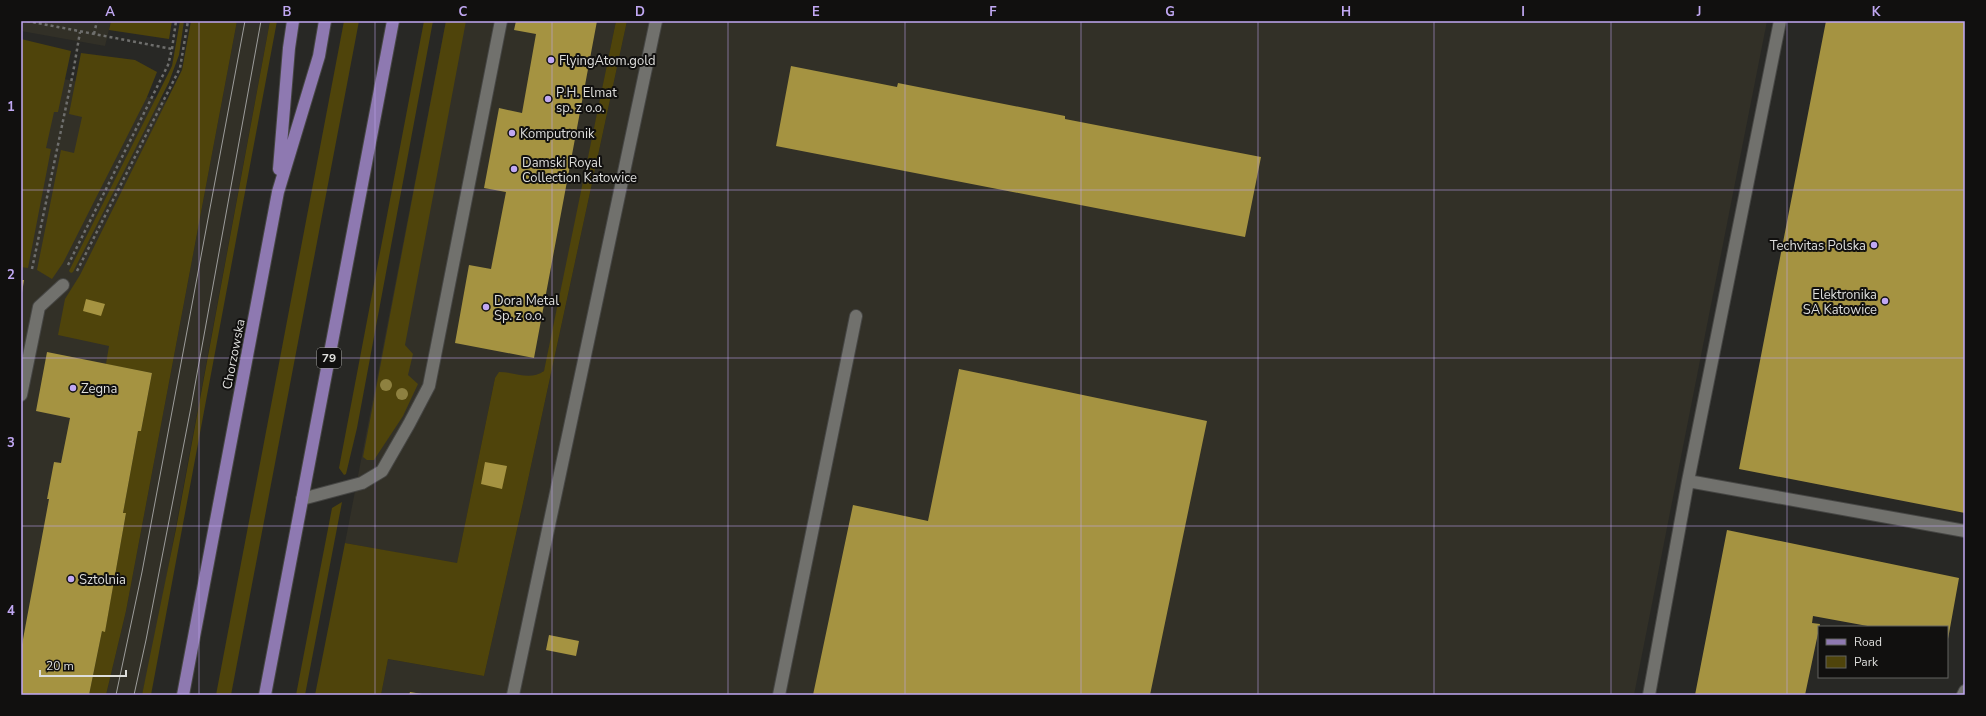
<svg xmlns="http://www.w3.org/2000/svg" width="1986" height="716" font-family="'Nunito Sans',sans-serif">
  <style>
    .built { fill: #323027 }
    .green { fill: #4f440b }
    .building { fill: #a59341 }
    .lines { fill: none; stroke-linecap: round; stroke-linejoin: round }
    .service-casing { stroke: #464644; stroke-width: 14 }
    .pedestrian-casing { stroke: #464644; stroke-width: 14 }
    .primary-casing { stroke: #464644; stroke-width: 14 }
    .path { stroke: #6e6e6c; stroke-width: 2.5; stroke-dasharray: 3 3; stroke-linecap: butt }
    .service { stroke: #71716d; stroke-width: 12 }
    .pedestrian { stroke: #71716d; stroke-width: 12 }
    .primary { stroke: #8e79b1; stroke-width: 12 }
    .tram { stroke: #9d9d9b; stroke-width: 1 }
    .tree { fill: #8e8140 }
    .grid { fill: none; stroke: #c1a8f3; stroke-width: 1; stroke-opacity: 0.55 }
    .poi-dot { fill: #c1a8f3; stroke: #11100f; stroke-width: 1.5 }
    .labels { text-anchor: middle; stroke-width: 4; stroke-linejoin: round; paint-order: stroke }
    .shield { fill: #11100f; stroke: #a0a09e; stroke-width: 1 }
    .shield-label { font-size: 12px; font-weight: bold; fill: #dededc }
    .poi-label { font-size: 13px; fill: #dededc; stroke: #11100f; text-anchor: start }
    .street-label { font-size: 13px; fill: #dededc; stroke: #11100f }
    .neatline { fill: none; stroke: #c1a8f3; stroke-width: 1.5 }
    .grid-label { font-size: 13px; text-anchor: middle; font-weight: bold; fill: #c1a8f3 }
  </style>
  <rect width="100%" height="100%" fill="#282825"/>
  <path class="built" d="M21,21h90l-6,25 -84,-15z
    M237,21h33l-117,629 -11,45h-36l20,-84z
    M446,21h170l-69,342 -3,8 -6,4 -8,2 -9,-1 -26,2 -38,186 -112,-21z
    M627,21h1140l-133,674h-1253l7,-36 96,17 39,-173z
    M21,70l106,22 87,21 -121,582h-72z"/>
  <path class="green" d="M111,21h61l-3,18 -60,-9z
    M180,21h4l-5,34 -10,27 -96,190 -2,1 -2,-2 103,-205z
    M191,21h46l-111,590 -20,84h-17l13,-64h3l21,-118h-3l15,-82h3l11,-58 -46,-9 3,-18 -51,-11 7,-36 15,-24 102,-205z
    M270,21h7l-126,674h-9l34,-166z
    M344,21h15l-128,674h-15z
    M424,21h9l-76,407 -11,46 -2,1 -5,-7z
    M446,21h20l-61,324 8,9 -5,21 10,9 -15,32 -29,44h-7l-4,-3z
    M616,21h11l-104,482 -39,173 -96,-17 -7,36h-66l30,-152 112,20 38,-185 4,-6c16,0 31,9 45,-1z
    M21,39l50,12 -13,61h-4l-8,36 5,1 -23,119 -7,-1z
    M81,53l54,7 22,12 -10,25 -84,166 -11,16 -15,-9 24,-120 13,3 8,-36 -13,-3z
    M342,502l-37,193h-9l36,-187z"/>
  <path class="building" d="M516,21h81l-63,337 -79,-15 14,-78 22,4 15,-77 -22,-4 15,-80 23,5 14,-79 -22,-4z
    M1826,21h139v492l-226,-44z
    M791,66l106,21 1,-4 167,33v3l196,38 -16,80 -469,-91z
    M21,280h3l-2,13h-1z
    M86,299l19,5 -4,12 -18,-5z
    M47,352l105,21 -11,58h-3l-15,82h3l-21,119 -3,-1 -13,64h-68v-45l28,-151h-2l7,-37 7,1 9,-45 -34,-7z
    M959,369l248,52 -57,274h-337l40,-190 75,16z
    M485,462l22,4 -5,23 -21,-5z
    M1727,530l232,48 -11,61 -1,-12h-74l-60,-11 -1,7 8,1 -15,71h-110z
    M549,635l30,6 -3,15 -30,-6z
    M410,692l12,2v1h-13z"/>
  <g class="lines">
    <defs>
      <path id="service" d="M1688,481l277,50
        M302,499l60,-16 20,-12 27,-47 20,-38 72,-365
        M513,695l143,-674
        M779,695l77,-379
        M1649,695l39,-214 92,-460
        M1963,695l2,-4"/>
      <path id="pedestrian" d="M21,395l18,-88 24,-22"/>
      <path id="primary" d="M279,169l10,-121 4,-27
        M183,695l95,-503 41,-136 6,-35
        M265,695l128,-674"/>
    </defs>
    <use href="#service" class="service-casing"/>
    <use href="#pedestrian" class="pedestrian-casing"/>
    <use href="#primary" class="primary-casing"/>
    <path class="path" d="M27,21l145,28
      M94,34l3,-13
      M68,265l100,-200 4,-16 4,-28
      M32,269l41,-196 7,-41
      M77,271l103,-203 8,-47"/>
    <use href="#service" class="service"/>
    <use href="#pedestrian" class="pedestrian"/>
    <use href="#primary" class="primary"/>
    <path class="tram" d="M116,695l26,-123 103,-551
      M134,695l12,-55 45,-233 70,-386"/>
  </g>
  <g class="tree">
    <circle cx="386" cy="385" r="6"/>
    <circle cx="402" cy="394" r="6"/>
  </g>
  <path class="grid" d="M199,21v674M375,21v674M552,21v674M728,21v674M905,21v674M1081,21v674M1258,21v674M1434,21v674M1611,21v674M1787,21v674M21,190h1944M21,358h1944M21,526h1944"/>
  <g class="poi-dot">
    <circle cx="551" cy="60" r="4"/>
    <circle cx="548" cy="99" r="4"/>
    <circle cx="512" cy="133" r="4"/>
    <circle cx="514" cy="169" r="4"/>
    <circle cx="1874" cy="245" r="4"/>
    <circle cx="1885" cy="301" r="4"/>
    <circle cx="486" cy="307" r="4"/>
    <circle cx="73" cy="388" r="4"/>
    <circle cx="71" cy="579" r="4"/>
  </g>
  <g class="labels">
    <rect class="shield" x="317" y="348" width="24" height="20" rx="3"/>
    <g class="shield-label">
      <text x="329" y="362">79</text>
    </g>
    <g class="poi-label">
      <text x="559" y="65">FlyingAtom.gold</text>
      <text x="556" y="97">P.H. Elmat<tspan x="556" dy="15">sp. z o.o.</tspan></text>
      <text x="520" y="138">Komputronik</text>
      <text x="522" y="167">Damski Royal<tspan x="522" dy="15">Collection Katowice</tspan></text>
      <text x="1866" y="250" text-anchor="end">Techvitas Polska</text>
      <text x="1877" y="299" text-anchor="end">Elektronika<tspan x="1877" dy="15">SA Katowice</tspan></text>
      <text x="494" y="305">Dora Metal<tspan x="494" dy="15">Sp. z o.o.</tspan></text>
      <text x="81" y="393">Zegna</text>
      <text x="79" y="584">Sztolnia</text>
    </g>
    <g class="street-label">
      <text transform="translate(233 354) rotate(-79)" y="5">Chorzowska</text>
    </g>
  </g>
  <rect width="1986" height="716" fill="none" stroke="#11100f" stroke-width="44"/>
  <rect x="1818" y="626" width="130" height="52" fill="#11100f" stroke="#636261"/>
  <rect x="1826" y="639" width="20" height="6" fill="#8e79b1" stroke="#636261"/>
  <text x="1854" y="646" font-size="12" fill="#dededc">Road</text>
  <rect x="1826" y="656" width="20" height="12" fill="#4f440b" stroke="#636261"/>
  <text x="1854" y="666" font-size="12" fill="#dededc">Park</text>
  <path d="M40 670v6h86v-6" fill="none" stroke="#dededc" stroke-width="2"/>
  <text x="46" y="670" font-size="12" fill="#dededc" stroke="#11100f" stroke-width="3" paint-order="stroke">20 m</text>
  <rect x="22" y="22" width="1942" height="672" class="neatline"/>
  <g class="grid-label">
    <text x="110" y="16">A</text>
    <text x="287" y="16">B</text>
    <text x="463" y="16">C</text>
    <text x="640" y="16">D</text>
    <text x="816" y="16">E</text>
    <text x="993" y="16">F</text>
    <text x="1170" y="16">G</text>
    <text x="1346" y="16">H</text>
    <text x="1523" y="16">I</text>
    <text x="1699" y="16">J</text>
    <text x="1876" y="16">K</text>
    <text x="11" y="111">1</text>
    <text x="11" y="279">2</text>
    <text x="11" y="447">3</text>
    <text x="11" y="615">4</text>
  </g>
</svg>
